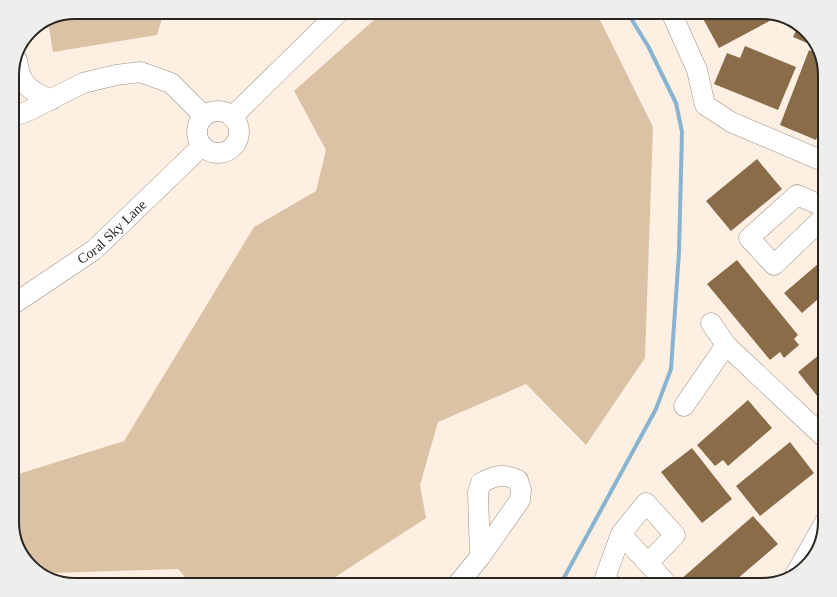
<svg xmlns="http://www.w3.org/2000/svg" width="837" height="597" font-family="'Times New Roman',serif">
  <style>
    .green { fill: #dcc2a5 }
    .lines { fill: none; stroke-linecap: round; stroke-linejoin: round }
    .stream { stroke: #88b4d1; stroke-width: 4 }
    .building { fill: #8a6c48 }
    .minor-casing { stroke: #9a8e81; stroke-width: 21 }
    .minor { stroke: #fff; stroke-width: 20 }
    .labels { text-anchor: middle; stroke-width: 3.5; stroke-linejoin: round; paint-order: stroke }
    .street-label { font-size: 14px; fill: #2b2621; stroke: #fff }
    .rim { fill: none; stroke: #2b2621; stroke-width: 2 }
  </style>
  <rect width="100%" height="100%" fill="#fdf0e2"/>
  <path class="green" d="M75,12h89l-7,23 -104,17 -5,-30z
    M383,12h213l57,115 -8,231 -59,87 -60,-61 -88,38 -18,63 6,33 -103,67h-131l-14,-16 -126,4 -7,2 -8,-3 -17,-19 -8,-27v-50l112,-35 130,-214 62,-36 10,-41 -32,-59z"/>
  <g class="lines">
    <path class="stream" d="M560,585l96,-176 15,-40 8,-117 3,-120 -6,-29 -28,-57 -16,-26 -3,-8"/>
  </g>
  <path class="building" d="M702,12h60l15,5 -58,31 -19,-35z
    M799,24l1,1 19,23 -26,-11z
    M745,46l51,21 -18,43 -64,-26 13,-31 13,5z
    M809,50l11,5 5,20v42l-9,23 -36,-15z
    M757,159l25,30 -51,42 -25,-30z
    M825,258v35l-23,20 -18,-20z
    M737,260l61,75 -4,4 5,6 -15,13 -4,-6 -10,8 -63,-76z
    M825,350v50l-3,2 -24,-30z
    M748,400l24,28 -44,38 -5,-6 -8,6 -18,-21z
    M790,442l24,31 -54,43 -24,-30z
    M692,448l40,51 -30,24 -41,-51z
    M753,516l25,28 -48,41h-45l-5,-5z"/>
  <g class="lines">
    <defs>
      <g id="minor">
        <path d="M671,12l26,58 8,35 26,17 94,40"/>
        <path d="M17,60c3,25 13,31 34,40"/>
        <circle cx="218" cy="132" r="21"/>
        <path d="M12,115h5l11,-4 55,-28 33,-8 24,-3 31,11 33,33"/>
        <path d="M232,117l107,-105"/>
        <path d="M825,207l-28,-12 -48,43 25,27 51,-49"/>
        <path id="s1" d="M12,305l82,-55 108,-104"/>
        <path d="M711,323l15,22 99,93"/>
        <path d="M684,406l42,-61"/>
        <path d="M621,534l47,51"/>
        <path d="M795,575l30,-53"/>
        <path d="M457,585l23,-28 40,-57 1,-10 -3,-10c-14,-7 -25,-4 -37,3l-3,9 2,65"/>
        <path d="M612,585l-7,-7 16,-44 25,-31 29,32 -27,28"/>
      </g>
    </defs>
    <use href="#minor" class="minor-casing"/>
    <use href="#minor" class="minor"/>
  </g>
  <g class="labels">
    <g class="street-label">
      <text dy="5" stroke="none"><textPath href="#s1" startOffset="124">Coral Sky Lane</textPath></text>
    </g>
  </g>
  <path d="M0 0H837V597H0ZM75 19H762A56 56 0 0 1 818 75V522A56 56 0 0 1 762 578H75A56 56 0 0 1 19 522V75A56 56 0 0 1 75 19Z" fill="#eeeeed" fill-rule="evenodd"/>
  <path class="rim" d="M75 19H762A56 56 0 0 1 818 75V522A56 56 0 0 1 762 578H75A56 56 0 0 1 19 522V75A56 56 0 0 1 75 19Z"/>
</svg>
